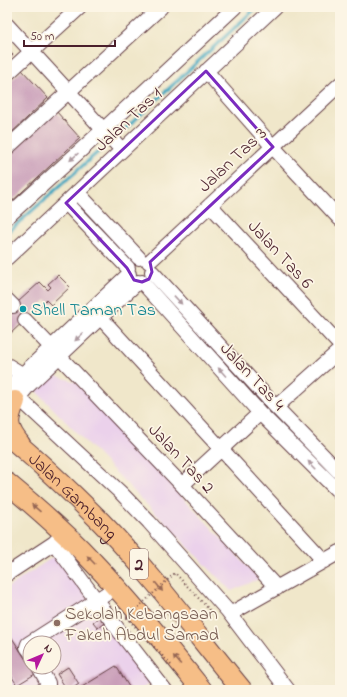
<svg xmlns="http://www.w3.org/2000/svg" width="347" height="697" font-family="'Indie Flower',sans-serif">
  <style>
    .built { fill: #ebd1eb; fill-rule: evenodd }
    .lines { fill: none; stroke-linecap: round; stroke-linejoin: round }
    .stream { stroke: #41a8c1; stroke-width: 3.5 }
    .building { fill: #c596b5 }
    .minor-casing { stroke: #633d43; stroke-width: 16 }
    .highway-casing { stroke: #633d43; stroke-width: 22 }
    .minor { stroke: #fff; stroke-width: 14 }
    .highway { stroke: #f6be87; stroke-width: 20 }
    .path-bridge { stroke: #633d43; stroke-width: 2; stroke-dasharray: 1 3; stroke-linecap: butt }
    .oneway { fill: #ae9aa0 }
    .oneway2 { fill: #976754 }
    .marked { fill: none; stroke: #7b2cbf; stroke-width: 3; stroke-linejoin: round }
    .culture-dot { fill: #0f9aa8; stroke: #fcf5e5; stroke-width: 1.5 }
    .education-dot { fill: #8d6e63; stroke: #fcf5e5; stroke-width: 1.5 }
    .labels { text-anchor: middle; stroke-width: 3.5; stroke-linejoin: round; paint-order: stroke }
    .shield { fill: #fcf5e5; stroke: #7f5f63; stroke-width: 1 }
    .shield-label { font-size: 17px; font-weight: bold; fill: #4a1f2b }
    .street-label { font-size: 18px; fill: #4a1f2b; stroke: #fcf5e5 }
    .culture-label { font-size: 18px; fill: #0d838f; stroke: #fcf5e5; text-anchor: start }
    .education-label { font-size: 18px; fill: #785e54; stroke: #fcf5e5; text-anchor: start }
  </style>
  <rect width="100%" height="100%" fill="#fcf5e5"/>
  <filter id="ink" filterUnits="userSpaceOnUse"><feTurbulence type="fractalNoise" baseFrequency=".025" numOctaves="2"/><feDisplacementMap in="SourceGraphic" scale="8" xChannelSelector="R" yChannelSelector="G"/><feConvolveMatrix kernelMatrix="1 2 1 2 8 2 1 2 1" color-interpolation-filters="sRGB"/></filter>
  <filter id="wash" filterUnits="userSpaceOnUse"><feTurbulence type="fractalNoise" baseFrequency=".012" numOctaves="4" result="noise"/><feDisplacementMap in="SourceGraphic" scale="16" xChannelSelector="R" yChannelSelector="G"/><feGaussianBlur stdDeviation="0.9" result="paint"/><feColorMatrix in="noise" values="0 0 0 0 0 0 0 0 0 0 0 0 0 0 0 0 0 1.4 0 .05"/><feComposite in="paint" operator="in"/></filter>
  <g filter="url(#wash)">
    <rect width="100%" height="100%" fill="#f0e7ca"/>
    <path class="built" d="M54,375l22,7 183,197 -28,12 -195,-200z
      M56,555l96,127 -12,8h-133v-102zM30,643h24v24h-24z"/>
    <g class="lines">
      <path class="stream" d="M124,130l133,-123
        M7,233l91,-81"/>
    </g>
    <g id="blocks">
      <path class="building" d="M7,49l6,6 -6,6z
        M22,70l26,28 -41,39v-53z
        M56,111l24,27 -73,68v-51z
        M58,275l12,12 -19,18 -5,-5 -37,35 -2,-2v-21l33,-30 8,8 3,-3 -3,-3z
        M99,617l5,6 -6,5 -5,-6z
        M7,630l28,44 -18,11 -10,-16z
        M116,666l15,24h-54z
        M68,667l11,17 -9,6h-3l-10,-16z
        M7,681l6,9h-6z"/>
    </g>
  </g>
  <g filter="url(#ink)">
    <use href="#blocks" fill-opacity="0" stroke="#633d43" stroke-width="1"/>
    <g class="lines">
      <defs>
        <path id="minor" d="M7,25l115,125
          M206,71l67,76 67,72
          M7,74l73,-67
          M7,148l154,-141
          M77,192l62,66
          M66,203l62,65
          M210,205l130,140
          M7,217l96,-87 132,-123
          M7,258l268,-251
          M149,262l191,-178
          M152,272l124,135 64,66
          M142,282l118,131 80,80
          M7,300l6,6
          M100,317l224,244
          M25,320l26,27
          M59,356l123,129 95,103
          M7,365l15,9
          M7,389l122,-115
          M18,397l103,96 28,29 78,88 61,80
          M12,405l16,-19 110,-104
          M276,407l64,-57
          M182,485l78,-72
          M54,543l66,89 45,58
          M7,574l47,-31 6,-6
          M230,614l110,-62
          M30,651l-3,-4 1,-3 89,-57
          M39,667l9,16v3l-5,4"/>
        <g id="highway">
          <path d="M15,401c-8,20 -9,26 5,43"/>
          <path id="s1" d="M7,435c33,27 64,57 94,87 51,52 95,112 141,168"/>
          <path d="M7,483c29,24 59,50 85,78 39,41 75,85 110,129"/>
        </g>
      </defs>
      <use href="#minor" class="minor-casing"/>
      <use href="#highway" class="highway-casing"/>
      <use href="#minor" class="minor"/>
      <use href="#highway" class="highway"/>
      <path class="path-bridge" d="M171,665l-44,-47 48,-45 42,45"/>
    </g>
    <defs><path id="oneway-solid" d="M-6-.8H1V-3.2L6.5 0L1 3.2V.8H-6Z"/></defs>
    <g class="oneway">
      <use href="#oneway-solid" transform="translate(74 157) rotate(138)"/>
      <use href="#oneway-solid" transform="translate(101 240) rotate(-134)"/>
      <use href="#oneway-solid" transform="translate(178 300) rotate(47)"/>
      <use href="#oneway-solid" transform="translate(79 337) rotate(137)"/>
      <use href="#oneway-solid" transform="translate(222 372) rotate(-132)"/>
      <use href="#oneway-solid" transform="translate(312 465) rotate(-135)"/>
    </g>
    <g class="oneway2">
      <use href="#oneway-solid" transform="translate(36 508) rotate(-139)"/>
      <use href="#oneway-solid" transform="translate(91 560) rotate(-134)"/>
      <use href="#oneway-solid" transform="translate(159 587) rotate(51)"/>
      <use href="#oneway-solid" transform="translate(177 660) rotate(-130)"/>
    </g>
  </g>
  <path class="marked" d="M206,71l67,76 -123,115 2,10 -3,7 -7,3 -8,-2 -7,-12 -61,-65z"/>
  <circle class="culture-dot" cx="23" cy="309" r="4"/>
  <circle class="education-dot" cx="57" cy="623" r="4"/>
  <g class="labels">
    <rect class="shield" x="130" y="549" width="18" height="30" rx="3"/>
    <g class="shield-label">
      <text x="139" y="570">2</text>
    </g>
    <g class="street-label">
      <text transform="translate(128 119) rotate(-43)" y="6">Jalan Tas 1</text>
      <text transform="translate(232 159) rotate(-43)" y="6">Jalan Tas 3</text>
      <text transform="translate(281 254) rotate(47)" y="6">Jalan Tas 6</text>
      <text transform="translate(253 376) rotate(47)" y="6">Jalan Tas 4</text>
      <text transform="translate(182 458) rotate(47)" y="6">Jalan Tas 2</text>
      <text dy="6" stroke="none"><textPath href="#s1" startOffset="90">Jalan Gambang</textPath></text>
    </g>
    <g class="culture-label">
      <text x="31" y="315">Shell Taman Tas</text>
    </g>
    <g class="education-label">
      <text x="65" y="619">Sekolah Kebangsaan<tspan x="65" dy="21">Fakeh Abdul Samad</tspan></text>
    </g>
  </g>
  <rect width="347" height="697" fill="none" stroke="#fcf5e5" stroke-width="24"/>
  <g transform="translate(42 655) rotate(46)"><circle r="19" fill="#fcf5e5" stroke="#b59f9b"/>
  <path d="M0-3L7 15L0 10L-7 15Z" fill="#b5179e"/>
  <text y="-6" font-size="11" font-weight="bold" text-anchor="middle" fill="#4a1f2b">N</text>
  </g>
  <path d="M24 40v6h91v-6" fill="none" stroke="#4a1f2b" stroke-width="2"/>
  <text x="30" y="40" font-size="12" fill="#4a1f2b" stroke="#fcf5e5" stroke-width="3" paint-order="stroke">50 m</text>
</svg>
